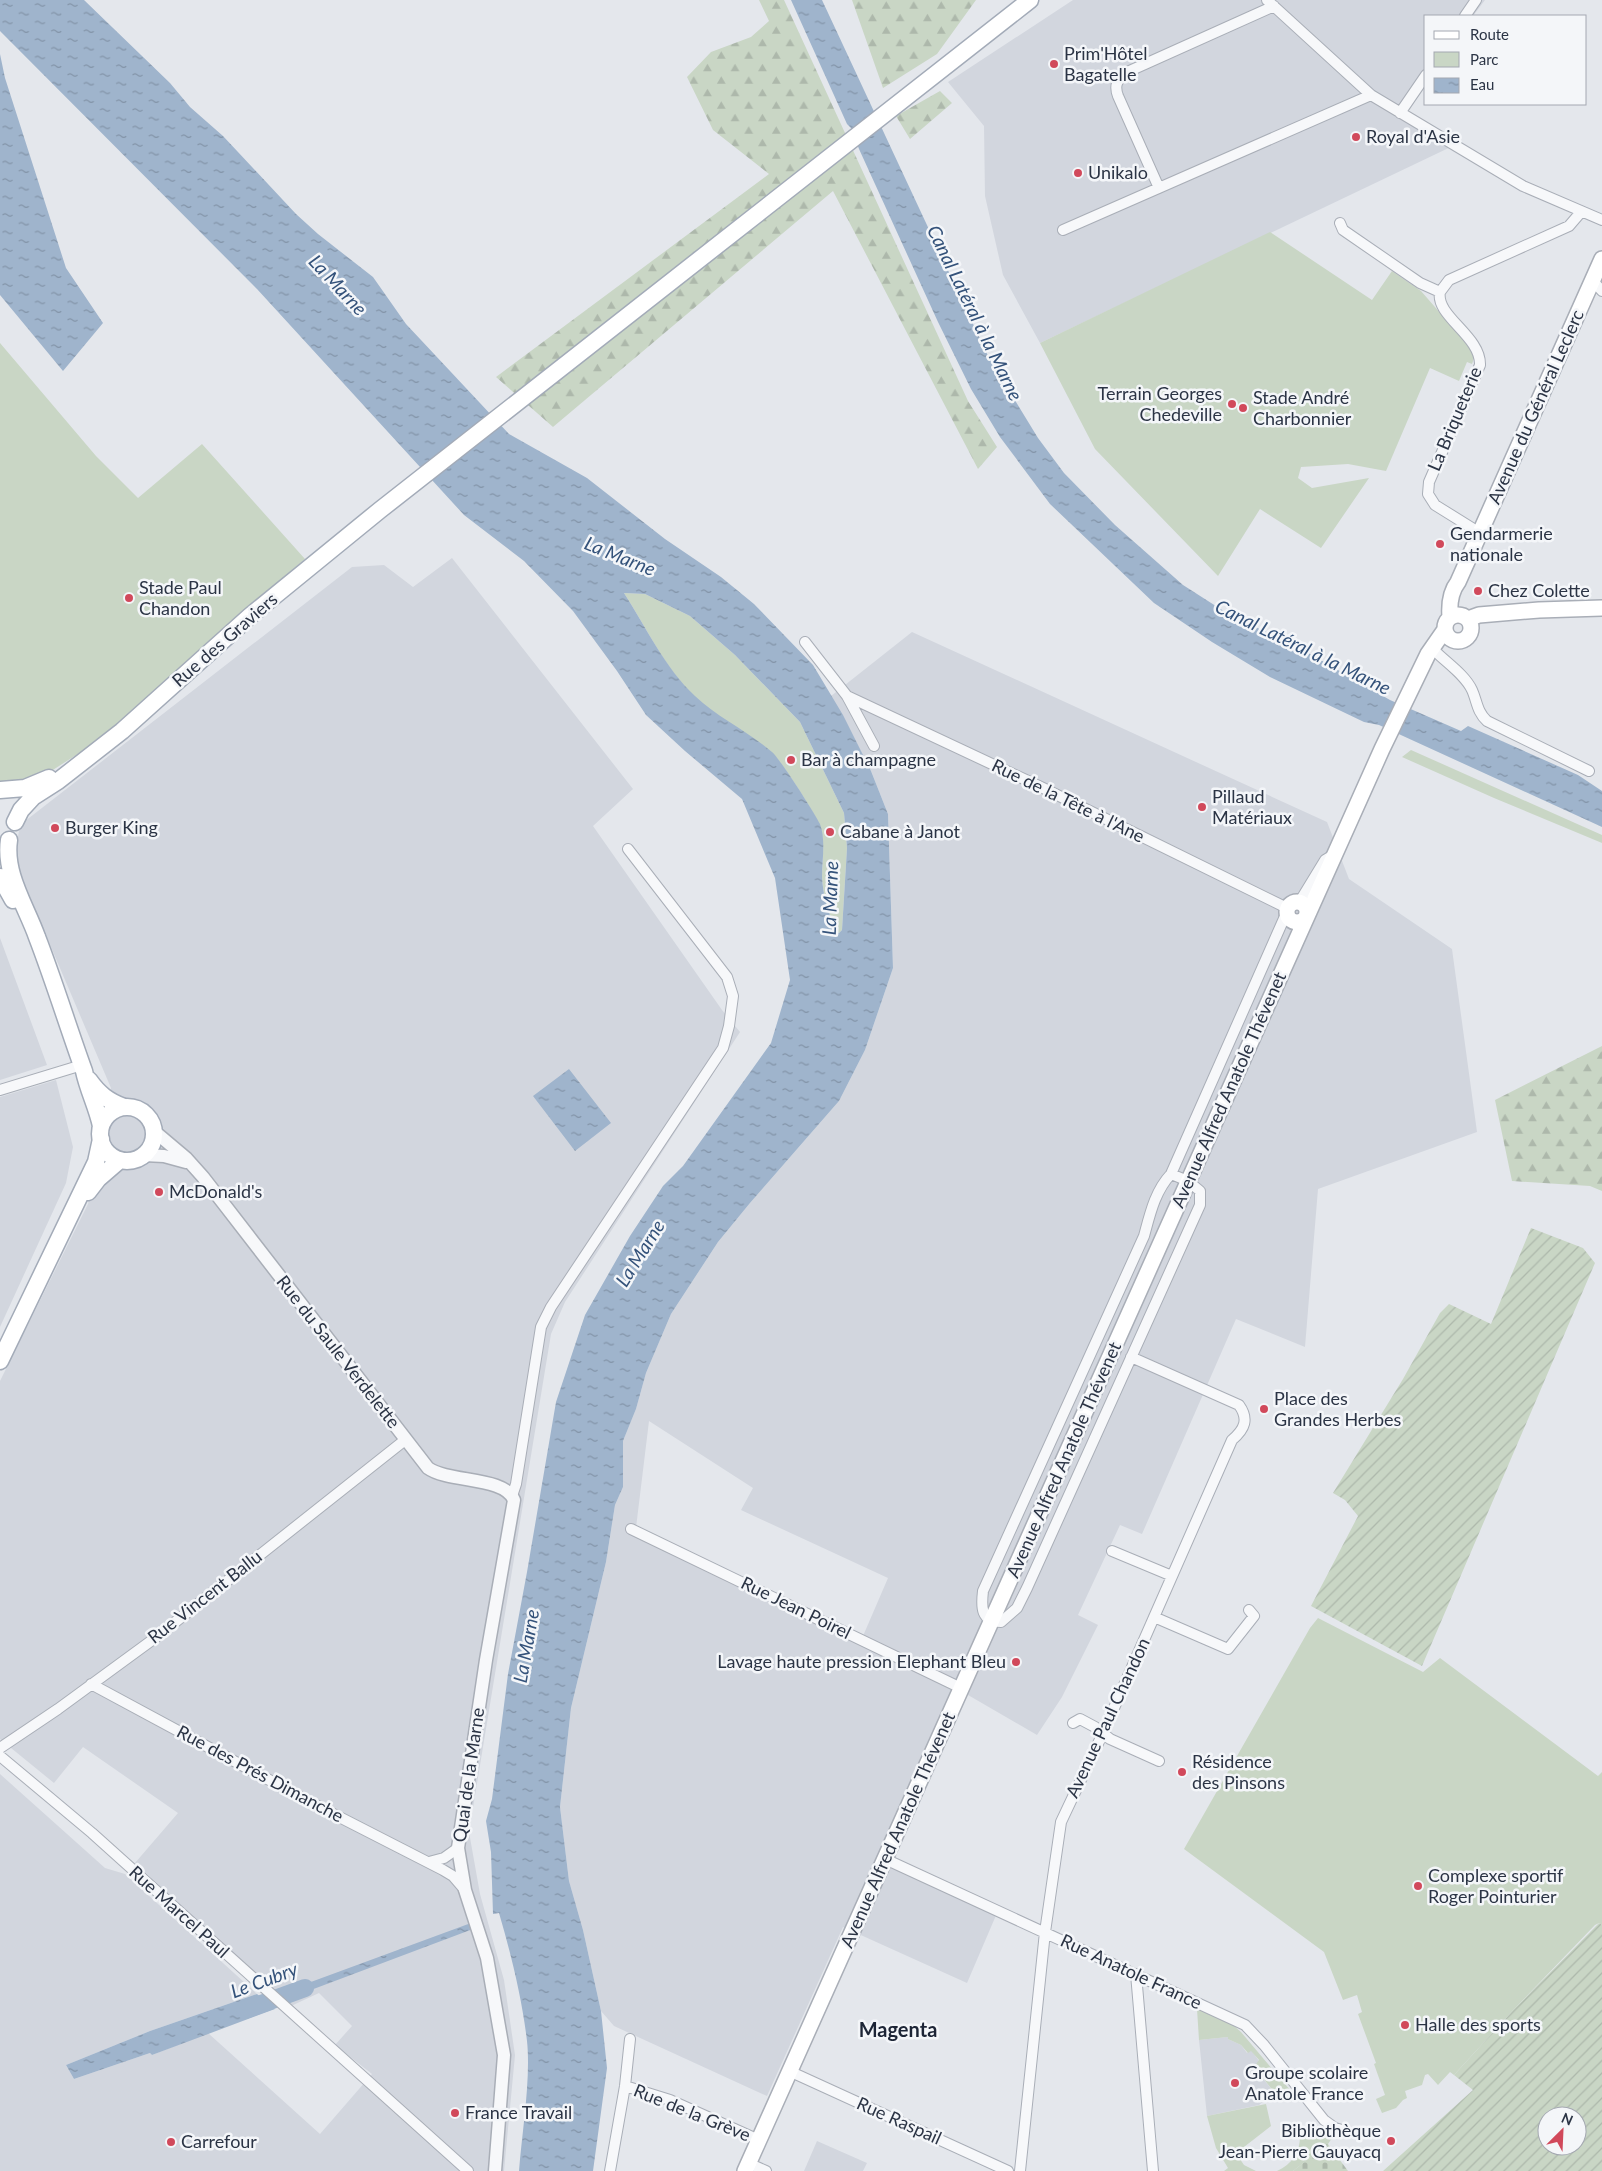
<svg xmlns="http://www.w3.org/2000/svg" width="1602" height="2171" font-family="Lato,sans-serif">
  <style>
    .built { fill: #d2d6de }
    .green { fill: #c9d6c5 }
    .forest { fill: url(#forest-firs) }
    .cemetery { fill: url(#cemetery-stones) }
    .garden { fill: url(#garden-furrows); fill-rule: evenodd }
    .water { fill: url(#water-ripples); fill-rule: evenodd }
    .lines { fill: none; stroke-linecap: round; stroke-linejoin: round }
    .river { stroke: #9fb4cc; stroke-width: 18 }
    .minor-casing { stroke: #a9aeb7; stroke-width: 12 }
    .tertiary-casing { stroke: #a9aeb7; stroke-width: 15 }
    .secondary-casing { stroke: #a9aeb7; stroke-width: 18 }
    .primary-casing { stroke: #a3abb8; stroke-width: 19 }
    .minor { stroke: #f7f8fa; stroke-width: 10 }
    .tertiary { stroke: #f7f8fa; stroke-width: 12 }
    .secondary { stroke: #fff; stroke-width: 15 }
    .primary { stroke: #fff; stroke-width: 16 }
    .poi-dot { fill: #d1495b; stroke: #f4f6f9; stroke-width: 2 }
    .labels { text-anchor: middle; stroke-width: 5; stroke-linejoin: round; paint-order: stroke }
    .poi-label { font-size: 18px; fill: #2b3445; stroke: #f4f6f9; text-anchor: start }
    .street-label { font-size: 18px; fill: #2b3445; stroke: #f4f6f9 }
    .water-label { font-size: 19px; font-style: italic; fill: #34527a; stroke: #f4f6f9 }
    .quarter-label { font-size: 20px; font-weight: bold; fill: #1d2536; stroke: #f4f6f9 }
  </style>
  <defs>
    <pattern id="forest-firs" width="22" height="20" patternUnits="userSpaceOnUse" patternTransform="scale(1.25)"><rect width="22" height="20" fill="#c9d6c5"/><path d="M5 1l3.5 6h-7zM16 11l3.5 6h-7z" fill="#adb8ab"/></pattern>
    <pattern id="cemetery-stones" width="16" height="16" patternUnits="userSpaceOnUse" patternTransform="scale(1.25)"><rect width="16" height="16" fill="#c9d6c5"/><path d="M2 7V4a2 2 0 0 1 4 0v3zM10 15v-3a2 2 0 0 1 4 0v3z" fill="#adb8ab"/></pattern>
    <pattern id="garden-furrows" width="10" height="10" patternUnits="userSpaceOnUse" patternTransform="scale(1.25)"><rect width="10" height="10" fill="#c9d6c5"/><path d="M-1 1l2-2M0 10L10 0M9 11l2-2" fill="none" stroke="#adb8ab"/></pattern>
    <pattern id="water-ripples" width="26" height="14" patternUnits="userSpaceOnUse" patternTransform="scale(1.25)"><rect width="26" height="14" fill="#9fb4cc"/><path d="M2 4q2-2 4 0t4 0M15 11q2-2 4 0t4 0" fill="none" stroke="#8293a7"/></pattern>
  </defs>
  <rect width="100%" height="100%" fill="#e4e7ec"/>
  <path class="built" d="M1073,0h412l-12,16h-47v65l-22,30 53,33 -417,199 -37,-68 -18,-79 -1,-70 -36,-44z
    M452,558l181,231 -40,37 129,184 18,22 -175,270 -14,32 -82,498 11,62 24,86 11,75 -11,116h-504v-397l105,94 20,6 132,120 -107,37 -84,34 8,14 76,-26 2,2 56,-22 112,101 52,-60 -37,-29 17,-19 -33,-33 -28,13 -156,-143 43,-50 -95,-66 -29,36 -54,-44v-358l88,-177 23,-116 -97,-228 6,-35 332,-258 32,-2 29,22z
    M912,632l415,190 22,57 103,70 25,183 -159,57 -13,158 -69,-28 -94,215 -22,-9 -42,90 20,10 -36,72 -25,38 -69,-40 -7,-13 -98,-46 25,-58 -147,-68 12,-22 -104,-67 -14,115 319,153 -77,172 120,52 -30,70 -124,-56 -76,169 -153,-70 -13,-15 -18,-81 -14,-49 -9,-74 11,-99 35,-146 9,-57 8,-18v-46l13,-32 10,-36 25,-59 47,-72 32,-39 89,-102 26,-51 28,-82 -5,-154 -17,-43 -40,-75z
    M0,938l47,127 -47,15z
    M56,1080l17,67 -7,36 -66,144v-230z
    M1228,2037v2l13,6 6,8 4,-3 8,11 3,10 -3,3 15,18 -15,13 -52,11 -8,-76z
    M817,2141l50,22 -4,8h-59z"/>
  <path class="green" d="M1270,232l102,68 20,-29 29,20 48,55c4,7 6,11 3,18l-5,-2 -8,19 -29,-13 -44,103 -38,-7 -47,3 -3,11 14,10 57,-10 -48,70 -61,-39 -42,67 -123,-127 -55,-106z
    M0,343l96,113 42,42 64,-54 103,115 -93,79 -114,103 -53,34 -25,8 -20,1z
    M624,593l21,1 45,22 45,39 65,67 44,91 3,35 -5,82 -3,3 -3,-1c-7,-19 -13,-35 -14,-55 0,-16 4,-37 -3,-53 -5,-12 -38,-64 -48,-72 -24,-20 -54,-34 -77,-56 -29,-28 -48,-69 -70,-103z
    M1411,750l191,85v8l-108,-45 -92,-41z
    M1318,1618l105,54 17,-14 158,118 4,-4v153l-3,-2 -4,2 -78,81 -63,69 -4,-3 -12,13 -10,-11 -3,1 -3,10 -17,6 2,7 -4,2 -7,8 -14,5 -6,-14 9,-4 -11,-31 2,-1 -18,-49 4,-2 -5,-17 -14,5 -19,-48 -140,-103 126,-221z
    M1197,2009l36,16 8,7 49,58 -13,6 -18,-23 3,-2 -6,-7 3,-4 -8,-9 -3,2 -7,-8 -13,-6v-2l-29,3z
    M1266,2104l5,22 -27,21 -11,2 11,16 12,6h-32l4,-3 -12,-20 -9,-32z
    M1327,2130l7,5 -6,9 -35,27h-16c15,-7 23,-18 23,-35z"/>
  <path class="forest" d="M759,0h25l184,401 29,46 -19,22 -145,-278 -280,236 -57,-50 273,-203 -56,-44 -26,-53 24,-25 40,-15 18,-16z
    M852,0h124l-39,54 -54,34z
    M940,91l12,12 -42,36 -14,-23z
    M1602,1046v145l-12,-5 -78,-5 -17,-81z"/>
  <path class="cemetery" d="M1328,2144l20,27h-55l34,-27z"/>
  <path class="garden" d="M1531,1228l52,20 12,15 -173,403 -111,-60 47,-90 -13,-16 -12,-7 70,-114 37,-66 9,-9 42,20z
    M1599,1923l3,2v246h-219l90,-81 -19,-15 63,-69zM1547,2116h30v30h-30z"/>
  <path class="water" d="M0,0h84l86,83 20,24 33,29 73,78 22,20 55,43 33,47 103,110 78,44 78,61 56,38 33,27 59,61 30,50 28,56 17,43 5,154 -28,82 -26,51 -89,102 -32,39 -47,72 -25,59 -10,36 -13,32v46l-8,18 -9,57 -35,146 -11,99 9,74 14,49 18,81 6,57 -14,103h-74c3,-39 12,-92 8,-130 -5,-43 -16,-87 -28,-128l-6,1 -2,-62 -5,-31 6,-22 16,-125 19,-102 29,-170 29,-87 45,-79 33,-50 20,-20 88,-123 19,-63 -15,-102 -33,-79 -57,-48 -39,-36 -29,-44 -44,-60 -49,-50 -60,-46 -207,-226 -257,-258zM624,593l21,1 45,22 45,39 65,67 44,91 3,35 -5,82 -3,3 -3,-1c-7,-19 -13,-35 -14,-55 0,-16 4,-37 -2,-53 -6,-12 -39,-64 -48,-72 -24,-21 -54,-34 -77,-56 -30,-28 -49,-69 -71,-103z
    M791,0h31l167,358 49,80 26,35 51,52 68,60 50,32 58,26 99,57 71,31 7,-5 110,49 24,16v36l-223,-102 -15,-3 -94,-45 -58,-35 -58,-39 -104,-99 -50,-67 -29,-48 -33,-67 -79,-173 -8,-21 -4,-4z
    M0,54l5,24 61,190 37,55 -40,48 -63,-76z
    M569,1069l42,54 -36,28 -42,-55z
    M471,1923l2,6 -186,70 -6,-6z
    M257,1994l18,15 -123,46 -2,-2 -76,26 -8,-14 84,-34z"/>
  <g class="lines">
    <path class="river" d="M245,2010l60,-22"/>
    <defs>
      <path id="minor" d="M1267,0l104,95 152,91 79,34
        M1465,16l11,-16
        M1400,113l26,-38
        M1159,188l-41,-92c-4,-11 -1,-15 7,-23l149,-67
        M1340,223l3,7 77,53 20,9
        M1063,230l308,-135
        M1592,280l10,11
        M1480,533l-45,-28 -7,-11 1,-12 51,-117c1,-29 -45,-49 -40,-73l9,-12 120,-54 12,-14
        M805,642l42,54 27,50
        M1436,652c11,11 29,23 36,38 5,11 5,22 15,31l102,50
        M847,696l196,92 244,120
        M1300,901l25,-41 5,-3
        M0,1090l82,-25
        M1171,1174l17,7 12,10v14l-173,383 -10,20 -16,14c-20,-1 -20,-14 -18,-31l161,-355c6,-22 11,-45 27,-62l115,-260
        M512,1496l4,-12 25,-157 10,-20 172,-259 6,-22 4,-30 -6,-19 -99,-128
        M631,1529l330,159
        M1112,1551l60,25
        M1154,1617l74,32 26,-33 -5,-6
        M91,1684l221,119 131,67 10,6 12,14
        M1073,1723l7,-4 15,8 15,12 49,22
        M0,1748l58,-39 97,-71 250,-198
        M0,1756l92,77 376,338
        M885,1859l360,166 19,20 60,75 11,8 7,2
        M429,1862l15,-4 14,-10
        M1136,1974l17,197
        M789,2071l219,100
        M625,2086l45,14 89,40
        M748,2163l18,8
        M610,2171l15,-85 5,-47
        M1020,2171l25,-239 16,-110 42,-89 129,-293c13,-11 17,-21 7,-35l-108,-48"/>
      <path id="tertiary" d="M154,1131l32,27 17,19 225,291c21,15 76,8 86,32l-28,160 -28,188 7,42 22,68 17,97 -9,116
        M144,1155l20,1 22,6"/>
      <path id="secondary" d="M1445 628a13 13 0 1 1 26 0a13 13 0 1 1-26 0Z
        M1450,617c-1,-13 1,-26 8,-35l144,-323
        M1468,619l11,-4 60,-5 63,-2
        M1287 912a10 10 0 1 1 20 0a10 10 0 1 1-20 0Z
        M745,2171l637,-1422 46,-95 16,-23"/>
      <path id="primary" d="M0,790l25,-2 24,-10
        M15,822l6,-12 12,-13 25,-16 64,-50 128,-115 130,-106 650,-510
        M9,840c-5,34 17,66 28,97 17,44 31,90 47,134 4,19 13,36 17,55
        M0,877l13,23
        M89,1080c10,14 19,21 35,27
        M100 1134a27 27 0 1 1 54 0a27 27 0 1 1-54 0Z
        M88,1192l10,-13 22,-19
        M0,1361l96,-199 5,-23"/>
    </defs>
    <use href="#minor" class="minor-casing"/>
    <use href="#tertiary" class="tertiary-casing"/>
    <use href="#secondary" class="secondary-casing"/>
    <use href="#primary" class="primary-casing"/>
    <use href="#minor" class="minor"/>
    <use href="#tertiary" class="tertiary"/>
    <use href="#secondary" class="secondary"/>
    <use href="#primary" class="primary"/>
  </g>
  <g class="poi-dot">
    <circle cx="1054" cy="64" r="5"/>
    <circle cx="1356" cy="137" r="5"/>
    <circle cx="1078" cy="173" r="5"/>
    <circle cx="1232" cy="404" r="5"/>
    <circle cx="1243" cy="408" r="5"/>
    <circle cx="1440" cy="544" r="5"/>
    <circle cx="1478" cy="591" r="5"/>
    <circle cx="129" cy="598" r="5"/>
    <circle cx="791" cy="760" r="5"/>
    <circle cx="1202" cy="807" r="5"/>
    <circle cx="55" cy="828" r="5"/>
    <circle cx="830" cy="832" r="5"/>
    <circle cx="159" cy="1192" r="5"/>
    <circle cx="1264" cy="1409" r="5"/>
    <circle cx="1016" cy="1662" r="5"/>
    <circle cx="1182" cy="1772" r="5"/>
    <circle cx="1418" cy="1886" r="5"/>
    <circle cx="1405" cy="2025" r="5"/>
    <circle cx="1235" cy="2083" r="5"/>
    <circle cx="455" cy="2113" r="5"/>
    <circle cx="1391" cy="2141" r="5"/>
    <circle cx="171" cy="2142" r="5"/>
  </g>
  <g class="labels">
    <g class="poi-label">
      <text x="1064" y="60">Prim'Hôtel<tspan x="1064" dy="21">Bagatelle</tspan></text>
      <text x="1366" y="143">Royal d'Asie</text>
      <text x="1088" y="179">Unikalo</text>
      <text x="1222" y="400" text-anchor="end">Terrain Georges<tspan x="1222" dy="21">Chedeville</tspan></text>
      <text x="1253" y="404">Stade André<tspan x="1253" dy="21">Charbonnier</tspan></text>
      <text x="1450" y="540">Gendarmerie<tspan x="1450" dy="21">nationale</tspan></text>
      <text x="139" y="594">Stade Paul<tspan x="139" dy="21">Chandon</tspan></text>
      <text x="1488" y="597">Chez Colette</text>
      <text x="801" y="766">Bar à champagne</text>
      <text x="1212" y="803">Pillaud<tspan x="1212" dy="21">Matériaux</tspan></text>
      <text x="65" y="834">Burger King</text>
      <text x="840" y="838">Cabane à Janot</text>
      <text x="169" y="1198">McDonald's</text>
      <text x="1274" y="1405">Place des<tspan x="1274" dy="21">Grandes Herbes</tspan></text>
      <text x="1006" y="1668" text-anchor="end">Lavage haute pression Elephant Bleu</text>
      <text x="1192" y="1768">Résidence<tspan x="1192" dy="21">des Pinsons</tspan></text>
      <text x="1428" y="1882">Complexe sportif<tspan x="1428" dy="21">Roger Pointurier</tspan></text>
      <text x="1415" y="2031">Halle des sports</text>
      <text x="1245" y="2079">Groupe scolaire<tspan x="1245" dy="21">Anatole France</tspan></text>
      <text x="465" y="2119">France Travail</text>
      <text x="1381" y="2137" text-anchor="end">Bibliothèque<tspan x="1381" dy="21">Jean-Pierre Gauyacq</tspan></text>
      <text x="181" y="2148">Carrefour</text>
    </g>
    <g class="street-label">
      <text transform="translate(1536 407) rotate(-66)" y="6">Avenue du Général Leclerc</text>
      <text transform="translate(1455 419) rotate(-67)" y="6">La Briqueterie</text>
      <text transform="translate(225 640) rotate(-41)" y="6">Rue des Graviers</text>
      <text transform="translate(1068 801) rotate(26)" y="6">Rue de la Tête à l'Ane</text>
      <text transform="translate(1229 1090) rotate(-66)" y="6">Avenue Alfred Anatole Thévenet</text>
      <text transform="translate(338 1352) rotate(52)" y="6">Rue du Saule Verdelette</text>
      <text transform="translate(1064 1460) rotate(-66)" y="6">Avenue Alfred Anatole Thévenet</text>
      <text transform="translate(205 1597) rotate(-38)" y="6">Rue Vincent Ballu</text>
      <text transform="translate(796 1608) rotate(26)" y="6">Rue Jean Poirel</text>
      <text transform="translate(1108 1718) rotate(-65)" y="6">Avenue Paul Chandon</text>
      <text transform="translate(260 1774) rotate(28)" y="6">Rue des Prés Dimanche</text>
      <text transform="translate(469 1775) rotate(-82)" y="6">Quai de la Marne</text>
      <text transform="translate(898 1830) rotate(-66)" y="6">Avenue Alfred Anatole Thévenet</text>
      <text transform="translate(179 1912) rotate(42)" y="6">Rue Marcel Paul</text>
      <text transform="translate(1131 1972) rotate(25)" y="6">Rue Anatole France</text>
      <text transform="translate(692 2113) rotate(22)" y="6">Rue de la Grève</text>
      <text transform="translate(899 2121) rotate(24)" y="6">Rue Raspail</text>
    </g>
    <g class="water-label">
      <text transform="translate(338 285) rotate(47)" y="7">La Marne</text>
      <text transform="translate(975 313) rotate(64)" y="7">Canal Latéral à la Marne</text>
      <text transform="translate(620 556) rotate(22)" y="7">La Marne</text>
      <text transform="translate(1303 647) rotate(26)" y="7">Canal Latéral à la Marne</text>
      <text transform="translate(830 898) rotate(-88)" y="7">La Marne</text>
      <text transform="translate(640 1253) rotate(-58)" y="7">La Marne</text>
      <text transform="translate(526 1646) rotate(-80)" y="7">La Marne</text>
      <text transform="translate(264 1980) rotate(-20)" y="7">Le Cubry</text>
    </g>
    <g class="quarter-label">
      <text x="898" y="2037">Magenta</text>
    </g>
  </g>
  <rect x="1424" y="15" width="162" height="90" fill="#f4f6f9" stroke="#a4a8b1"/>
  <rect x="1434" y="31" width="25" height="8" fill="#ffffff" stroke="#a4a8b1"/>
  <text x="1470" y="40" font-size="15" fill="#2b3445">Route</text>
  <rect x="1434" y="52" width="25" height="15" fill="#c9d6c5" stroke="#a4a8b1"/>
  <text x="1470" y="65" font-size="15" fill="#2b3445">Parc</text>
  <rect x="1434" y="78" width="25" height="15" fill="url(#water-ripples)" stroke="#a4a8b1"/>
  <text x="1470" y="90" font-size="15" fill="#2b3445">Eau</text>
  <g transform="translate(1562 2131) rotate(24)"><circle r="24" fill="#f4f6f9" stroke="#a4a8b1"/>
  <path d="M0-4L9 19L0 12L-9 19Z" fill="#d1495b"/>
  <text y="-8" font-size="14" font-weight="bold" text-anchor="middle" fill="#2b3445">N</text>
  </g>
</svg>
